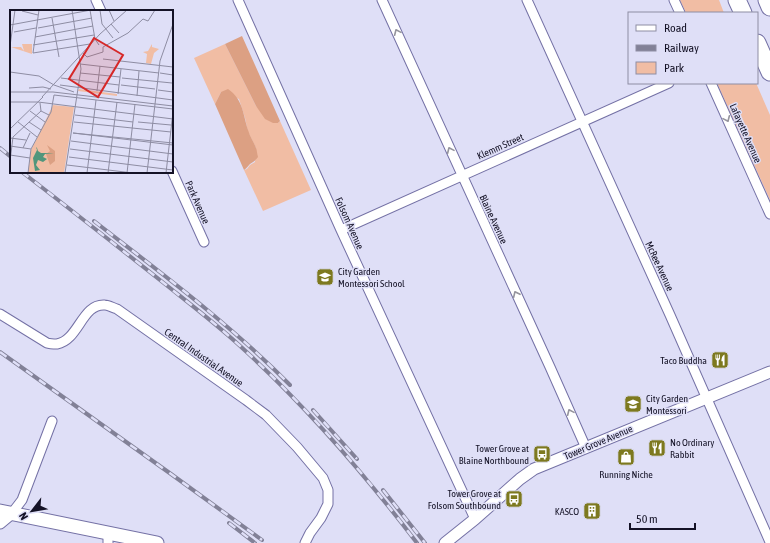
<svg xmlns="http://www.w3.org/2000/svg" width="770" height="543" font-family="'Asap Condensed',sans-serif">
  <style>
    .green { fill: #f1bda4 }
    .forest { fill: #dca083 }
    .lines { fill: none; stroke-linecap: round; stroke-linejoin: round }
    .minor-casing { stroke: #7471a5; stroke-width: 11 }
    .tertiary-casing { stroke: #7471a5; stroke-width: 13 }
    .secondary-casing { stroke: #7471a5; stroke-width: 15 }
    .motorway-casing { stroke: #7471a5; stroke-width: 19 }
    .minor { stroke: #fff; stroke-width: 9 }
    .tertiary { stroke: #fff; stroke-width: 11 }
    .secondary { stroke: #fff; stroke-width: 13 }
    .motorway { stroke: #fff; stroke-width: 17 }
    .rail-casing { stroke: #828197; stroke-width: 4 }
    .rail { stroke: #dfdff7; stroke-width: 2.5; stroke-dasharray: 8; stroke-linecap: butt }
    .oneway { stroke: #95949d }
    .labels { text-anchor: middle; stroke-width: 3; stroke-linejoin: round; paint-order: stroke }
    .street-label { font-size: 10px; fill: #141226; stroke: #dfdff7 }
    .poi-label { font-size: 10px; fill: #141226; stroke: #dfdff7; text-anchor: end }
    .inset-road { fill: none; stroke: #8e8da3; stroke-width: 1 }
    .view { fill: #d62828; fill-opacity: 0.15; stroke: #d62828; stroke-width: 2 }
    .inset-edge { fill: none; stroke: #141226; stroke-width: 2 }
  </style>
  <rect width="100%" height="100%" fill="#dfdff7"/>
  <path class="green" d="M680,0h39l5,13h-38z
    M225,44l31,62 22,17 2,-2 31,69 -48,21 -19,-41 3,-1 3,-4 5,-3 1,-14 -8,-16 -3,-14 -6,-19 -18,-7 -6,12 -21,-46z
    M717,83h39l14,32v85z"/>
  <path class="forest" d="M242,36l38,85 -2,2h-5l-8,-4 -9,-13 -31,-62z
    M228,89c15,10 15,25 20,41 2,7 6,12 8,18 1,2 1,6 2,9 -3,4 -4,4 -8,7 -2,2 -3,4 -6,6l-29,-66 6,-12z"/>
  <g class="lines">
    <defs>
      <path id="minor" d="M96,0l5,11
        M238,0l103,230 134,289
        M382,0l168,367 36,81
        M527,0l143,315 100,227
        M674,0l6,13
        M711,83l59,131
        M172,171l32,71
        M341,230l328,-147
        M0,314l47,29c3,1 7,1 10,1 22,-4 25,-41 48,-39 4,0 8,3 12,4l129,91 20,15 31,32 26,31 5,12v14l-7,14 -11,15 -5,10
        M12,513l10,-13 30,-79
        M108,543v-9"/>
      <path id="tertiary" d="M0,523l12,-10
        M445,543l30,-24 45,-40 14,-10 236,-97"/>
      <path id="secondary" d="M0,511l157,32"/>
      <path id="motorway" d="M737,0l6,13
        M767,0l3,7
        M757,43l13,29"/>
    </defs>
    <use href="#minor" class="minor-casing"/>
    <use href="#tertiary" class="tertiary-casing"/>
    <use href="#secondary" class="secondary-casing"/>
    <use href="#motorway" class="motorway-casing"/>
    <use href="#minor" class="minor"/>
    <use href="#tertiary" class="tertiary"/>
    <use href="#secondary" class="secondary"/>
    <use href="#motorway" class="motorway"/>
    <defs>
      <path id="rail" d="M0,148l11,9
        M22,172c48,37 95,74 143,112 25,20 51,40 74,61 66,60 124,127 178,198
        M94,221c67,52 136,103 196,164
        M0,352l171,122 91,66
        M313,410l44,49
        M383,490l42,53
        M229,523l26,20"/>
    </defs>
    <use href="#rail" class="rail-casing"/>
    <use href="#rail" class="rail"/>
  </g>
  <defs><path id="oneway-chevron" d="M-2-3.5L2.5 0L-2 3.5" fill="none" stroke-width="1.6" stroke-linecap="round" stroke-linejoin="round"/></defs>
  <g class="oneway">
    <use href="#oneway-chevron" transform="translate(397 32) rotate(-114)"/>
    <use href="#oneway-chevron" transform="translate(727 119) rotate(66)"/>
    <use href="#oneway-chevron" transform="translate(450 150) rotate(-114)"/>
    <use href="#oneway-chevron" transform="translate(516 294) rotate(-115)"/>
    <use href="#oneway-chevron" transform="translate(570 412) rotate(-114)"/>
  </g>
  <defs>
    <symbol id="school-square" viewBox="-11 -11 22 22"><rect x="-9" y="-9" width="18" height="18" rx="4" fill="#7d791f" stroke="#dfdff7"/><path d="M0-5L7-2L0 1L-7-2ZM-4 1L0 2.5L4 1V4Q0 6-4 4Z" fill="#fff"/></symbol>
    <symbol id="restaurant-square" viewBox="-11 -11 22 22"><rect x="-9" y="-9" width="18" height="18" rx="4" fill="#7d791f" stroke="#dfdff7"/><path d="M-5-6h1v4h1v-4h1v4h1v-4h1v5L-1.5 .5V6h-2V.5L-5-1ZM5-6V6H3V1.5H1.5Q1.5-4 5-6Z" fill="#fff"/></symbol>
    <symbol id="bus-square" viewBox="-11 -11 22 22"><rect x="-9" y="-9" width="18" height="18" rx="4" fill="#7d791f" stroke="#dfdff7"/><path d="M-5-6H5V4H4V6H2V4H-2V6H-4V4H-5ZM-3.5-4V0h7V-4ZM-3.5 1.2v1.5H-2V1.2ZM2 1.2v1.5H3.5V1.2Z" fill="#fff"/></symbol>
    <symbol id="shop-square" viewBox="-11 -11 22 22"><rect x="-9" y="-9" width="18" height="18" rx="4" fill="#7d791f" stroke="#dfdff7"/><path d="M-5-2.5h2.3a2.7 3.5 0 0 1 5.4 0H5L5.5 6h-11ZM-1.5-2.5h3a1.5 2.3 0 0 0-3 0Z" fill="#fff"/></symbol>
    <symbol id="building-square" viewBox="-11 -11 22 22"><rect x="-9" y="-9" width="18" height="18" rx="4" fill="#7d791f" stroke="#dfdff7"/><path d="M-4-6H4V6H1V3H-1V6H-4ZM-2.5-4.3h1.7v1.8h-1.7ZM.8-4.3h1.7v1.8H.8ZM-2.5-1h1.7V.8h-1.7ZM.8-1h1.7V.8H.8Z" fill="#fff"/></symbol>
  </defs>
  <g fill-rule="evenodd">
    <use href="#school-square" x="315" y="267" width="20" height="20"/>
    <use href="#restaurant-square" x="710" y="350" width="20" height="20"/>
    <use href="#school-square" x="623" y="394" width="20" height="20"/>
    <use href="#restaurant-square" x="647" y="438" width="20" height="20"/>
    <use href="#bus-square" x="532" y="444" width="20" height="20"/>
    <use href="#shop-square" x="616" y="447" width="20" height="20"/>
    <use href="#bus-square" x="504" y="489" width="20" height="20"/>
    <use href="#building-square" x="582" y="501" width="20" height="20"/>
  </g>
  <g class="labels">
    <g class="street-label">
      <text transform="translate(746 133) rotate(66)" y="4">Lafayette Avenue</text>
      <text transform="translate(500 146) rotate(-24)" y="4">Klemm Street</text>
      <text transform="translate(198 202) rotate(66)" y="4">Park Avenue</text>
      <text transform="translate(494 219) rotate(65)" y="4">Blaine Avenue</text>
      <text transform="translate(350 223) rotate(66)" y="4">Folsom Avenue</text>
      <text transform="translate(660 266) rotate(65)" y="4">McRee Avenue</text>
      <text transform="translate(204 357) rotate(35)" y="4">Central Industrial Avenue</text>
      <text transform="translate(598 442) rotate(-23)" y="4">Tower Grove Avenue</text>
    </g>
    <g class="poi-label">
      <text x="338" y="275" text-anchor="start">City Garden<tspan x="338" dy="12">Montessori School</tspan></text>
      <text x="707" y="364">Taco Buddha</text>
      <text x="646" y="402" text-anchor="start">City Garden<tspan x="646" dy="12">Montessori</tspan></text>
      <text x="670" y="446" text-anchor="start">No Ordinary<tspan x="670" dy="12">Rabbit</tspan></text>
      <text x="529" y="452">Tower Grove at<tspan x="529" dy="12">Blaine Northbound</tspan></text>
      <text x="626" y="478" text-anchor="middle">Running Niche</text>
      <text x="501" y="497">Tower Grove at<tspan x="501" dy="12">Folsom Southbound</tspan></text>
      <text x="579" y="515">KASCO</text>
    </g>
  </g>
  <g transform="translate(10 10)">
    <rect width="163" height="163" fill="#dfdff7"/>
    <path d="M12,34h10v10l-21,-7h10l3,4zM142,34v3l7,2 -5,4 -3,11 -5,-1 1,-9 -4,-2 5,-1zM69,79l38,5v2l-39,-5zM43,95l21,2 -10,66h-36l3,-23z" fill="#f1bda4"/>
    <path d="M37,135l8,6v10l-5,4 -4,-11 4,-3z" fill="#dca083"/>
    <path d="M26,137l1,1 1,3 3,2h13l-9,1 -2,3 4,2 -4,3 -5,-2 -2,5 4,5 -5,1 -2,-13 4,-8z" fill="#51967c"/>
    <path class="inset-road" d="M29,0l-6,43 57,-9M80,0l5,29 4,6M90,0l2,14 11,14M99,0l5,11M12,1l16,4M42,8l7,39M101,14l8,9M0,15l81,-15M28,18l54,-10M4,22l22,-4M25,27l58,-11M23,35l61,-10M0,36l5,-36M73,43l4,4 16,-5v-5l25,-14 15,-14 5,2 7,-11M93,49l70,8M70,54l79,9M0,62l29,4 15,9M70,63l40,4M150,63l13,2M51,68l58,7M112,68l50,5M44,75l20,7M50,75l113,15M111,75l34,4M19,78l14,-1 8,2M148,80l15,2M87,81l3,-25M0,82h43l120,14M108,84l3,-25M127,86l2,-25M32,87l58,-63 27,-24M0,92h28M28,92l135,17M30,93l1,8 8,4M20,101l15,11M65,105l58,7M8,112l19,15M19,112l12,8M64,112l97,10M128,112l33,3M0,119l33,-32M63,123l100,10M63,123l100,12M0,128l16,2M61,131l102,13M0,136l21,3M13,138l7,-15M60,139l103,13M0,145l20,3M59,147l104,13M0,151l3,-24 28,-26M57,155l66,8M18,163l3,-24 20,-37 3,-17 119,14M55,163l16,-104 -9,-59M77,163l9,-73M98,163l9,-71M117,163l8,-69M137,163l13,-112 13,-37M156,163l7,-61"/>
    <path class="view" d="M84,28l29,17 -25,42 -29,-18z"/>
    <rect width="163" height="163" class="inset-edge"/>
  </g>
  <rect x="628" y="12" width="130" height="72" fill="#dfdff7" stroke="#8e8da3"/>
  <rect x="636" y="25" width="20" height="6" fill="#ffffff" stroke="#8e8da3"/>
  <text x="664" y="32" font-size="12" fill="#141226">Road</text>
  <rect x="636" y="45" width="20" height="6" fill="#828197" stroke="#8e8da3"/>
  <text x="664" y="52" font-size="12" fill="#141226">Railway</text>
  <rect x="636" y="62" width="20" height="12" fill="#f1bda4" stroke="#8e8da3"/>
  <text x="664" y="72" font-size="12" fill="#141226">Park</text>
  <g transform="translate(32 511) rotate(239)" stroke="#dfdff7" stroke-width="3" paint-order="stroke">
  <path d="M0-3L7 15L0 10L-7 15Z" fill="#141226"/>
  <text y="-6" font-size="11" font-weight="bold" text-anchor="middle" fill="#141226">N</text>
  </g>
  <path d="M630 523v6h65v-6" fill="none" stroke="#141226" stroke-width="2"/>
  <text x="636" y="523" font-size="12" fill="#141226" stroke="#dfdff7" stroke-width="3" paint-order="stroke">50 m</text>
</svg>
